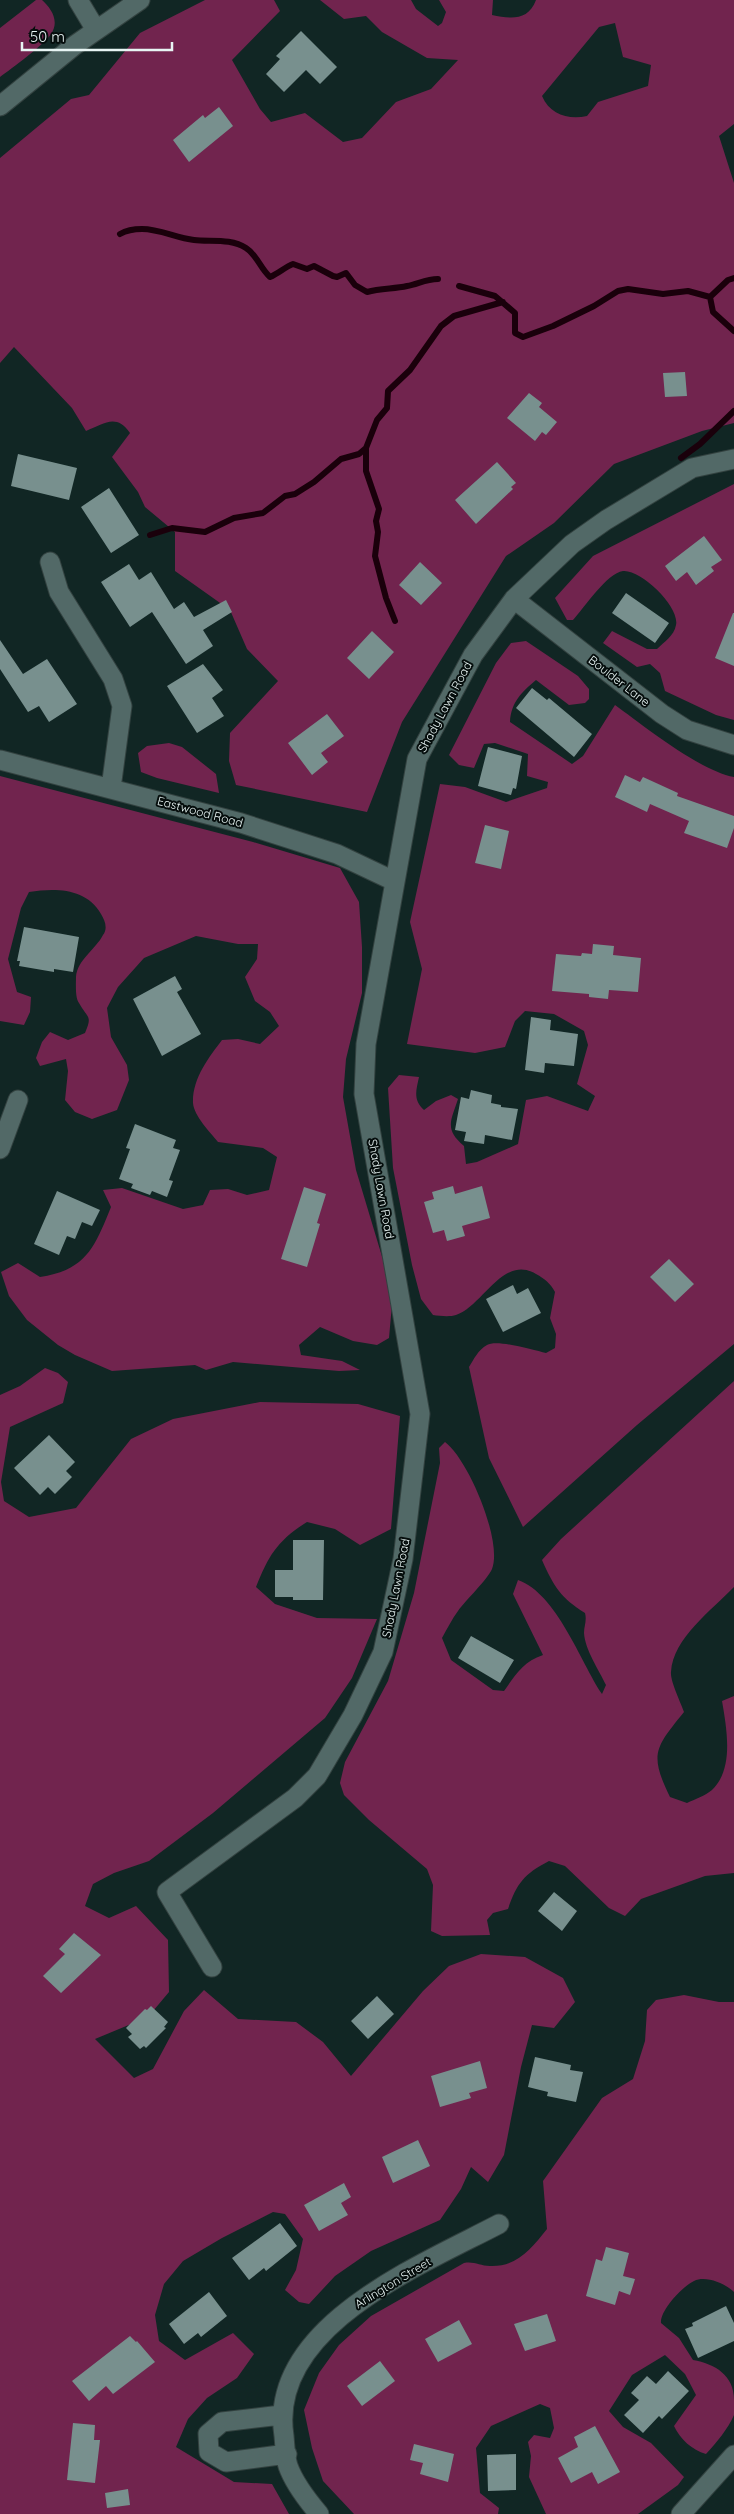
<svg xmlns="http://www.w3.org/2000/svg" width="734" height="2514" font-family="Quicksand,sans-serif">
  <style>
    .green { fill: #71244e; fill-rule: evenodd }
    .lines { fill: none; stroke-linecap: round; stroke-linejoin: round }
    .stream { stroke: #1a000b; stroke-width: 6 }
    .building { fill: #78908e }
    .minor-casing { stroke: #334240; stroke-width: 21 }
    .minor { stroke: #526967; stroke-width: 19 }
    .labels { text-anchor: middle; stroke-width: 4; stroke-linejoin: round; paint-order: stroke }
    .street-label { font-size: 12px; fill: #e8f5f4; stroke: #050d0c }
  </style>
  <rect width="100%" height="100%" fill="#112624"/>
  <path class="green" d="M36,0h6c9,8 18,21 9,34 -6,10 -40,35 -51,43v-49z
    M205,0h69l6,11 -48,49 28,49 11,13 34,-9 38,29 19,-4 34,-36 35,-13 27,-29 -31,-2 -45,-26 -16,-16 -22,3 -24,-19h91l5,9 22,17 4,-3 4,-11 -7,-12h54l-1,15c19,4 36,6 44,-15h198v124l-15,12 15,47v240l-32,8 -88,33 -60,59 -48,33 -104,166 -35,90 -131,-27 -7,-24 1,-28 48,-52 -31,-32 -17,-39 -55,-39v-39l-30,-25 -7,-15 -26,-35 18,-24c-14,-20 -26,-9 -44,-2l-14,-23 -58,-61 -14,16v-205l71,-59 18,-4 51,-62zM615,23l8,34 28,8 -3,21 -50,16 -11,14c-18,4 -37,-1 -45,-20l57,-69z
    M734,484v236l-18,-5 -51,-24 -5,-18 -10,-9 -13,3 -34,-24 9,-12 35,18h10c7,-7 17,-13 19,-24 4,-18 -35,-56 -53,-54 -16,2 -39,37 -50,49h-6l-12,-22 38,-42z
    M526,641l52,35 11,13v10l-4,4 -16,2 -33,-25c-14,12 -25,22 -26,42l62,42 11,-8 32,-51c29,21 85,66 119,72v567l-97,81 -114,102 -34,-69 -20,-91c5,-8 9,-17 18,-22 10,-6 46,5 59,8l9,-5 1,-14 -6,-16 5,-26c-5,-9 -10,-13 -19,-18 -33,-20 -53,32 -80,41 -6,2 -16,1 -23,0l-12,-16 -9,-34 -19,-97 -5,-80 11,-13 20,2c-3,14 -6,23 5,33l12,-9 15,-6 7,4c-7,22 -14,30 6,47l2,18 11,-2 41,-18 8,-44 21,-4 41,15 7,-15 -18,-12 11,-39 -4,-14 -30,-17 -29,-3 -10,10 -10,26 -30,6 -68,-9 15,-75 -12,-47 30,-138 25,3 41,15 41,-14 1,-6 -21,-6 1,-22 -33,-11 -11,1 -10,24 -15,-3 -10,-10 47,-92 15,-20z
    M169,743l13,4 34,27 3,19 -62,-15 -16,-6 -3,-19 9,-7z
    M0,776l253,66 87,26 19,34 3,45v46l-16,66 -3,38 13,73 37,123 -4,45 -12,7 -24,-4 -33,-14 -21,18 2,10 41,6 18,9 -21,1 -106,-9 -27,8 -11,-5 -83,6 -37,-16 -17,-10 -31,-25 -18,-24 -8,-24 17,-9 22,14c47,-7 55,-31 71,-70l-8,-17 19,-2 61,21 20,-4 7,-15 18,-1 19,6 22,-5 8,-33 -14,-9 -45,-6c-8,-10 -24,-26 -25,-39 -1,-24 16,-46 29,-63l16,-1 22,5 19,-18 -9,-14 -15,-11 -10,-24 12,-18 1,-15h-20l-42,-8 -52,22 -26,29 -11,21 4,29 16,28 2,15 -12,30 -25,9 -17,-7 -10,-12 3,-29 -2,-12 -26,7 -4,-8 6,-16 8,-10 18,8 17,-7c8,-18 2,-15 -6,-30 -4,-5 -3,-19 -3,-26 1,-17 20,-28 27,-42 5,-7 2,-14 -2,-21 -15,-26 -45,-26 -72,-22l-8,16 -13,51 9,33 14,5 -1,15 -6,13 -24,-4z
    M45,1368l13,5 10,9 -5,21 -53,24 -9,55 3,19 25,16 47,-9 55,-69 42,-20 87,-17 98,2 42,12 -9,113 -31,16 -25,-16 -28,-7c-30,19 -38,33 -51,65l19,17 42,14 60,1 -25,59 -27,40 -112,95 -64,48 -35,12 -21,11 -8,22 24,12 27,-12 32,34 1,52 -21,25 -53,22 39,39 19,-9 31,-58 20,-21 34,29 58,3 27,20 28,34 72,-85 26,-25 32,-12 44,3 38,21 12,24 -21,26 -22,-3 -11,42 -17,88 -16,27 -17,-15 -10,22 -21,31 -69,31 -36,25 -26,28 -10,-2 -14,-12 11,-20 7,-31 -18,-25 -12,-2 -51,26 -39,23 -19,23 -9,31 4,26 26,19 48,-27 21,21 -17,24 -30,20 -19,21 -12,28 58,35 38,2 17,30h-289v-1119l20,-9z
    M734,1381v206c-22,23 -61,51 -63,85 -1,9 10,31 13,40 -29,36 -35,42 -14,85l17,6c8,-4 18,-7 25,-13 22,-21 15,-60 10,-89l12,-5v177l-29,3 -64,23 -16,17 -16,-8 -44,-42 -16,-5c-25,13 -32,22 -41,48l-15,4 -6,7 3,15 -48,1 -11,-5 2,-46 -6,-16 -58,-49 -25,-25 -4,-12 5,-21 43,-81 26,-88 26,-130 -1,-15 6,-6c23,17 58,99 47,127 -5,11 -26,31 -34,42 -6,8 -11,18 -16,27l9,22 42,30 11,1c12,-17 19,-29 39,-36l-30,-61 5,-14c39,14 62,81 84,114l4,-9c-7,-15 -21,-35 -22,-52 0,-7 3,-12 1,-20 -24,-15 -31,-26 -43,-53l19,-21z
    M684,1995l35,7h15v290c-8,-8 -28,-17 -40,-11 -11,5 -34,29 -33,42l18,15 14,22c22,4 41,15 41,40 0,4 0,11 0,15 -6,14 -18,28 -28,39 -14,-4 -26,-15 -32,-28l22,-31 -11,-21 -20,-19 -33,20 -23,36 14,16 28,16 33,34 -6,8 -40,29h-92l-17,-37 2,-21 -3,-14 6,-7 16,3 4,-10 -4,-20 -10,-4 -49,22 -15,22 4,45 19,15 -1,6h-144l-31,-33 -11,-33 -8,-38 15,-37 20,-28 32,-29 93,-53c10,-2 16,3 26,3 27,1 41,-17 57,-37l-4,-48 59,-83 31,-19 12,-38 2,-31 9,-10z"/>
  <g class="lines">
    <path class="stream" d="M120,234c7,-4 13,-5 22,-5 18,0 34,9 52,11 16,2 37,-2 52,8 11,7 14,20 24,29 9,-4 15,-10 23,-13l14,5 7,-3 19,10 4,1 9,-4 9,12 12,7c14,-4 27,-3 40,-6 11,-2 19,-7 31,-7
      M459,286l36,10 20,17v20l8,4 30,-11 41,-20 24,-15 10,-2 35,5 25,-3 22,6 18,-17 6,-2
      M710,297l3,15 21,19
      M681,458l19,-14 34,-33
      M150,535l22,-7 33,4 29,-14 29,-5 22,-17 10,-2 19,-12 27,-23 18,-5 7,-6
      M395,621l-9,-23 -11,-42 3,-24 -2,-11 3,-12 -13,-38v-23l11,-28 10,-12 1,-17 22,-21 31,-44 13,-10 49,-14"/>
  </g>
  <path class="building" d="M301,31l36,36 -17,17 -14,-14 -22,22 -18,-18 14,-15 -4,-3z
    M219,107l14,19 -44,36 -16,-22 30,-25 2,3z
    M685,372l2,24 -22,1 -2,-24z
    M529,393l13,10 -3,4 18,15 -11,13 -4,-3 -7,9 -28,-23z
    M18,454l59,14 -8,32 -58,-14z
    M497,462l19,21 -5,4 2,2 -37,35 -21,-24z
    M109,488l30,47 -28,18 -30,-46z
    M704,536l18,24 -11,7 3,4 -18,14 -9,-13 -11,9 -11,-15z
    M420,562l22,21 -21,22 -22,-20z
    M129,564l10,16 12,-8 23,37 10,-7 10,15 32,-17 6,12 -29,18 10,16 -27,18 -34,-52 -22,15 -29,-45z
    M626,593l43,30 -14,20 -43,-30z
    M733,613h1v53l-19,-8z
    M372,631l22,21 -25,27 -22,-21z
    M0,640l23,34 24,-15 30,45 -28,18 -10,-16 -11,6 -28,-43z
    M203,664l20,26 -11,8 12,18 -27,17 -30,-47z
    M532,688l15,12 2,-2 43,36 -18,23 -58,-49z
    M327,714l17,22 -23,17 7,9 -16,13 -24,-32z
    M488,747l34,9 -6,33 -3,-1 -2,7 -33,-9z
    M625,775l15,7 3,-5 35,16 -1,3 57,20v12l-7,20 -43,-15 5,-12 -39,-17 -3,8 -32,-15z
    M485,825l24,6 -8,38 -26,-6z
    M24,927l55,10 -6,35 -19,-3v3l-35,-6 1,-5h-3z
    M593,944l21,2 -1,9 28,3 -3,34 -29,-2 -1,9 -19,-2v-3l-37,-3 4,-37 25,2 1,-3 10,1z
    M175,976l7,13 -5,3 24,42 -39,22 -29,-57z
    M531,1017l20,3 -1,10 28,4 -4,32 -29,-3 -1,10 -19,-3z
    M471,1090l21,5 -1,8 10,2v2l17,2 -6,31 -27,-5 -1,9 -20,-3 2,-9 -11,-2 6,-33 8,2z
    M135,1124l41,16 -3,8 7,2 -11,30 4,1 -6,16 -15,-6 -2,4 -19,-7 2,-4 -14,-5 11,-30 -4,-1z
    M453,1186l2,8 27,-8 8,32 -28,8 3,10 -18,5 -3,-11 -11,3 -9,-31 10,-3 -2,-7z
    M304,1187l22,7 -9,29 3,1 -13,43 -26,-8z
    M57,1191l43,19 -8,16 -10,-4 -7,17 -8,-3 -8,19 -25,-11z
    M669,1259l25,25 -19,18 -25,-25z
    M513,1285l4,9 11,-6 13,25 -38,19 -17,-33z
    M49,1435l26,27 -9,9 6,6 -17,17 -7,-7 -8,8 -26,-27z
    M293,1540h31l-1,60h-30v-3h-18v-27h18z
    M471,1636l43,24 -14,23 -42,-25z
    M554,1892l23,19 -15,20 -24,-20z
    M74,1933l27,22 -40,38 -18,-17 22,-22 -6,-5z
    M377,1996l17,18 -26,25 -17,-18z
    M151,2006l17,16 -4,5 2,1 -20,20 -2,-2 -4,3 -12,-12 4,-3 -6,-6 19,-19 2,1z
    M535,2057l36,8 -1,5 13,2 -7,30 -29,-6 1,-4 -20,-5z
    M480,2061l7,27 -18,5 2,5 -31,9 -9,-31z
    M418,2140l12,26 -37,17 -11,-26z
    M344,2183l7,14 -10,6 7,12 -29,16 -15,-26z
    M280,2223l17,23 -31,25 -2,-3 -15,12 -17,-22z
    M606,2247l23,6 -6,23 12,3 -5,16 -11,-4 -4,14 -29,-9 10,-37 6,2z
    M209,2292l18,24 -26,21 -3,-4 -14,11 -15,-20z
    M726,2306l8,17v18l-36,17 -13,-29 8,-3 -1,-3z
    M547,2314l9,27 -31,10 -11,-27z
    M459,2320l13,24 -34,18 -13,-23z
    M130,2336l6,6 1,-1 18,21 -42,32 -7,-8 -17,15 -17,-20z
    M380,2361l15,20 -33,25 -15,-20z
    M668,2371l21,20 -27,28 -3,-3 -16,17 -19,-18 15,-15 -8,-7 16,-17 9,8z
    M73,2423l22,2 -1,15h6l-5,43 -28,-3z
    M595,2426l25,46 -22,12 -6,-12 -21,11 -13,-25 20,-11 -4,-10z
    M414,2444l40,10 -6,28 -28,-8 3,-11 -13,-3z
    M516,2454v36l-28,1 -1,-36z
    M128,2489l2,16 -23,3 -2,-15z"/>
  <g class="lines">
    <defs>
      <path id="minor" d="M78,0l18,30
        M0,106l75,-61 65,-45
        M50,562l9,30 54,87 9,27 -11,82
        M514,599l148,115 25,16 47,15
        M0,760l241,63 96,31 57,27
        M0,1149l18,-49
        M212,1967l-45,-75 128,-94 22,-22 36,-61 30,-63 20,-93 17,-145 -56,-320 2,-50 51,-285 56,-104 41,-56 58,-55 34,-24 86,-52 42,-9
        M281,2415l-59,7 -14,12 1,18 17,10 61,-8
        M319,2514c-11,-13 -25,-31 -31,-48 -3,-9 -3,-20 -4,-30 -17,-109 137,-171 215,-212
        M681,2514l53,-59"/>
    </defs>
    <use href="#minor" class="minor-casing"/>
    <use href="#minor" class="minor"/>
  </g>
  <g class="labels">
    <g class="street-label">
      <text transform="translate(619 681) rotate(38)" y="4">Boulder Lane</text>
      <text transform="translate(445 707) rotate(-62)" y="4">Shady Lawn Road</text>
      <text transform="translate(200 812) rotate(15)" y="4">Eastwood Road</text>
      <text transform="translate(381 1189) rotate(80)" y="4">Shady Lawn Road</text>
      <text transform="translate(396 1588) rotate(-79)" y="4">Shady Lawn Road</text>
      <text transform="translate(393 2283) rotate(-31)" y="4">Arlington Street</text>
    </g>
  </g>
  <path d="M22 42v8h150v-8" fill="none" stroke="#e8f5f4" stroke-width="2.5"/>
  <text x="30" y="42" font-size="15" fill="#e8f5f4" stroke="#050d0c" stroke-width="4" paint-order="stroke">50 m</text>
</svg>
